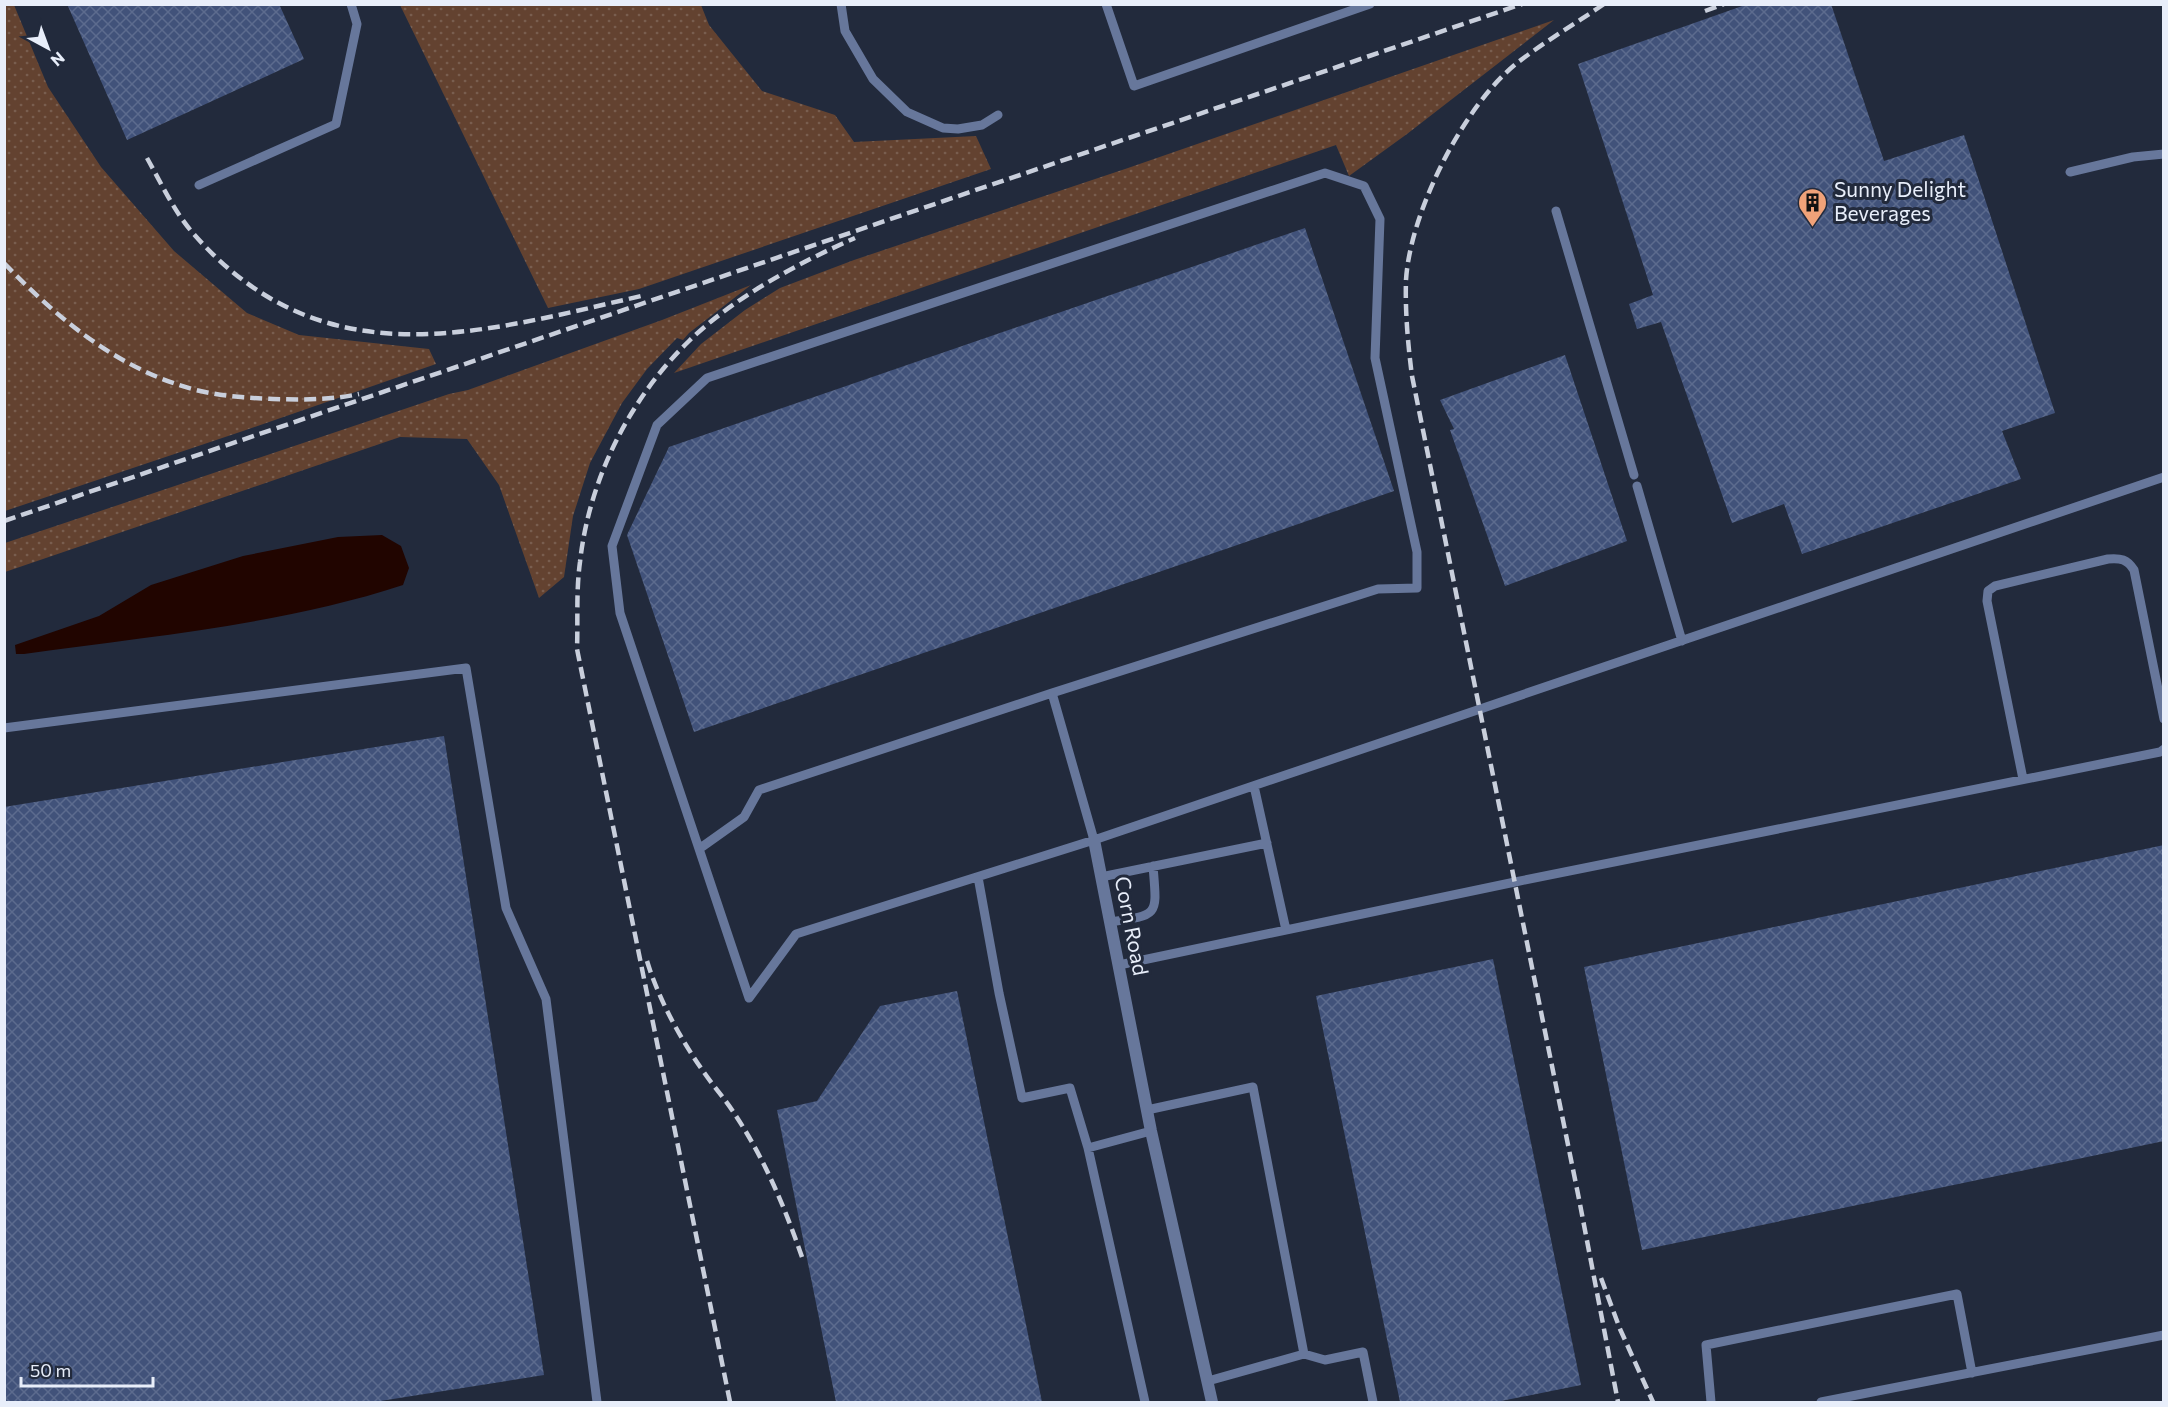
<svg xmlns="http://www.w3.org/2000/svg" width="2168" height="1407" font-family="Commissioner,sans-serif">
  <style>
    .grass { fill: url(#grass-dots) }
    .water { fill: #210500 }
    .building { fill: url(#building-cross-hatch) }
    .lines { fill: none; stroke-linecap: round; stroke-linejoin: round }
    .lane { stroke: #67779b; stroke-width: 9 }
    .street { stroke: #67779b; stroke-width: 12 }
    .rail { stroke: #c9cfdc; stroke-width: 4.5; stroke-dasharray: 12 6; stroke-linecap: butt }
    .labels { text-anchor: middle; stroke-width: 6; stroke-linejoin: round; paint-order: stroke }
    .poi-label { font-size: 21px; fill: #e8eefa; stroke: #222a3c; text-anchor: start }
    .street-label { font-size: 21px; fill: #e8eefa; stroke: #222a3c }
  </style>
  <defs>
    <pattern id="grass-dots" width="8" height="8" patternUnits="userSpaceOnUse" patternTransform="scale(1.5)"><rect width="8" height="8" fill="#634230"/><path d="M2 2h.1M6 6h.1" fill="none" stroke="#795e4f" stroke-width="1.8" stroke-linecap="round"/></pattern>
    <pattern id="building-cross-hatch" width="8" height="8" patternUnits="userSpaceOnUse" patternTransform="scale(1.5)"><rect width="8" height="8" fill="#41527a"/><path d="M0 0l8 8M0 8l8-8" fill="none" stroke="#5c6b8e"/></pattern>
  </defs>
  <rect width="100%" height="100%" fill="#222a3c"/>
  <path class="grass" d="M4,5h10l34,82 53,80 73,84 73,62 52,22 130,14 7,15 -193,67 -238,80z
    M400,5h301l8,20 53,66 73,24 19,27 122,-6 15,33 -352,120 -91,19z
    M1554,20l-147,114 -58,42 -13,-31 -662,228 27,-29 44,-34 35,-22 74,-28 274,-92z
    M751,285l-62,48 -6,7 -6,-2 -30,31 -25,34 -32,60 -17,53 -9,61 -25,21 -40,-113 -32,-46 -67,-2 -395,135v-29l444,-149 19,-4 194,-70z"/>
  <path class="water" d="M382,535l19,11 8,22 -6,17c-122,40 -252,51 -379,69h-8l-1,-9 84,-29 52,-31 92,-29 95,-19z"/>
  <path class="building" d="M67,4h212l25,55 -177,81z
    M1748,4h83l53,157 80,-26 91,278 -53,18 19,48 -219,75 -18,-50 -52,19 -71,-201 -24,7 -8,-25 24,-9 -75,-231z
    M1305,228l89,263 -700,241 -67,-197 42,-88z
    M1565,355l62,186 -122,45 -55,-156 4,-1 -14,-29z
    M444,736l100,639 -170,27h-370v-595z
    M2164,845v296l-522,109 -58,-283z
    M1493,959l88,426 -85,17h-96l-84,-406z
    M957,991l85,411h-206l-59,-292 40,-9 63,-95z"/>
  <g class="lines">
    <path class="lane" d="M841,4l4,27 28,48 34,33 36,16 15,1 24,-4 16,-10
      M1106,4l28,82 236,-82
      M2070,172l63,-15 31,-3
      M199,185l137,-61 21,-100 -6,-20
      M1556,211l78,264
      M1637,486l45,155
      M1052,693l42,147
      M4,728l462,-60 40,240 40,91 51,403
      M2023,779l-36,-178 1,-10 7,-5 113,-27c13,-1 19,0 26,11l30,149
      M1254,786l32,144
      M699,849l45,-32 15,-27 293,-97 326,-104 39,-1v-36l-42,-194 5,-139 -16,-33 -39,-13 -618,205 -50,47 -45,121 8,67 129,385
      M978,877l21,116 23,105 48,-10 18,60 57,254
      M1101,877l166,-34
      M1110,922c50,-7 47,-6 43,-56
      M1119,965l396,-83 645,-130 4,-3
      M749,998l47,-64 298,-94 1070,-363
      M1147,1110l106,-23 51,267
      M1088,1148l63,-17
      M1208,1381l96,-27 21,6 38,-8 10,50
      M1711,1402l-5,-57 251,-51 15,79
      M1821,1402l343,-67"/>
    <path class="street" d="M1094,840l57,291 61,271"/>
    <path class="rail" d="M1604,4c-29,20 -60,38 -87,59 -54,43 -107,150 -111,217 -1,32 2,65 6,96l167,823 39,203
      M1705,11l19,-7
      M147,158c14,25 27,53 45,74 129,149 284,102 449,64
      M4,263c54,56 115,107 192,127 25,6 51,8 77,9 28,1 58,1 86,-5
      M4,521l1518,-517
      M647,961c12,39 33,77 56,110 11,16 23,29 33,45 29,44 49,92 66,141
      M1601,1278l19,51 33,73
      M730,1402l-153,-753c1,-29 -1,-58 3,-87 9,-82 49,-163 109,-221 44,-43 109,-78 166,-103"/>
  </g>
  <defs>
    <symbol id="building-pin" viewBox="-11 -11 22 30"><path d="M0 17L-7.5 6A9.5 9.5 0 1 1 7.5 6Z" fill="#f0a279" stroke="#222a3c"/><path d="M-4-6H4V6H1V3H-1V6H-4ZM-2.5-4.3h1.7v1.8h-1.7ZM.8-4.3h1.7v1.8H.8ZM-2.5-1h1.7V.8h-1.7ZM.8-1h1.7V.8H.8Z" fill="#111"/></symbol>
  </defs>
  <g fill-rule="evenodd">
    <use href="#building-pin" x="1796" y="186" width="33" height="45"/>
  </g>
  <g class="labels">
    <g class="poi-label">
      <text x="1834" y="197">Sunny Delight<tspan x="1834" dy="24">Beverages</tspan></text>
    </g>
    <g class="street-label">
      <text transform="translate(1131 926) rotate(79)" y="7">Corn Road</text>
    </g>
  </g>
  <rect width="2168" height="1407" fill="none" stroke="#e8eefa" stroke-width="12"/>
  <g transform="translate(48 48) rotate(139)" stroke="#222a3c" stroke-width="4.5" paint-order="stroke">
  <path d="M0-4.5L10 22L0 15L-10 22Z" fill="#e8eefa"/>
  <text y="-9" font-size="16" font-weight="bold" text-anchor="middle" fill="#e8eefa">N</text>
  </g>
  <path d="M21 1377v9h132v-9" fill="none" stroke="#e8eefa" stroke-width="3"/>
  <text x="30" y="1377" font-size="18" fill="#e8eefa" stroke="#222a3c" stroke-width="4.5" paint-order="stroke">50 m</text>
</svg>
